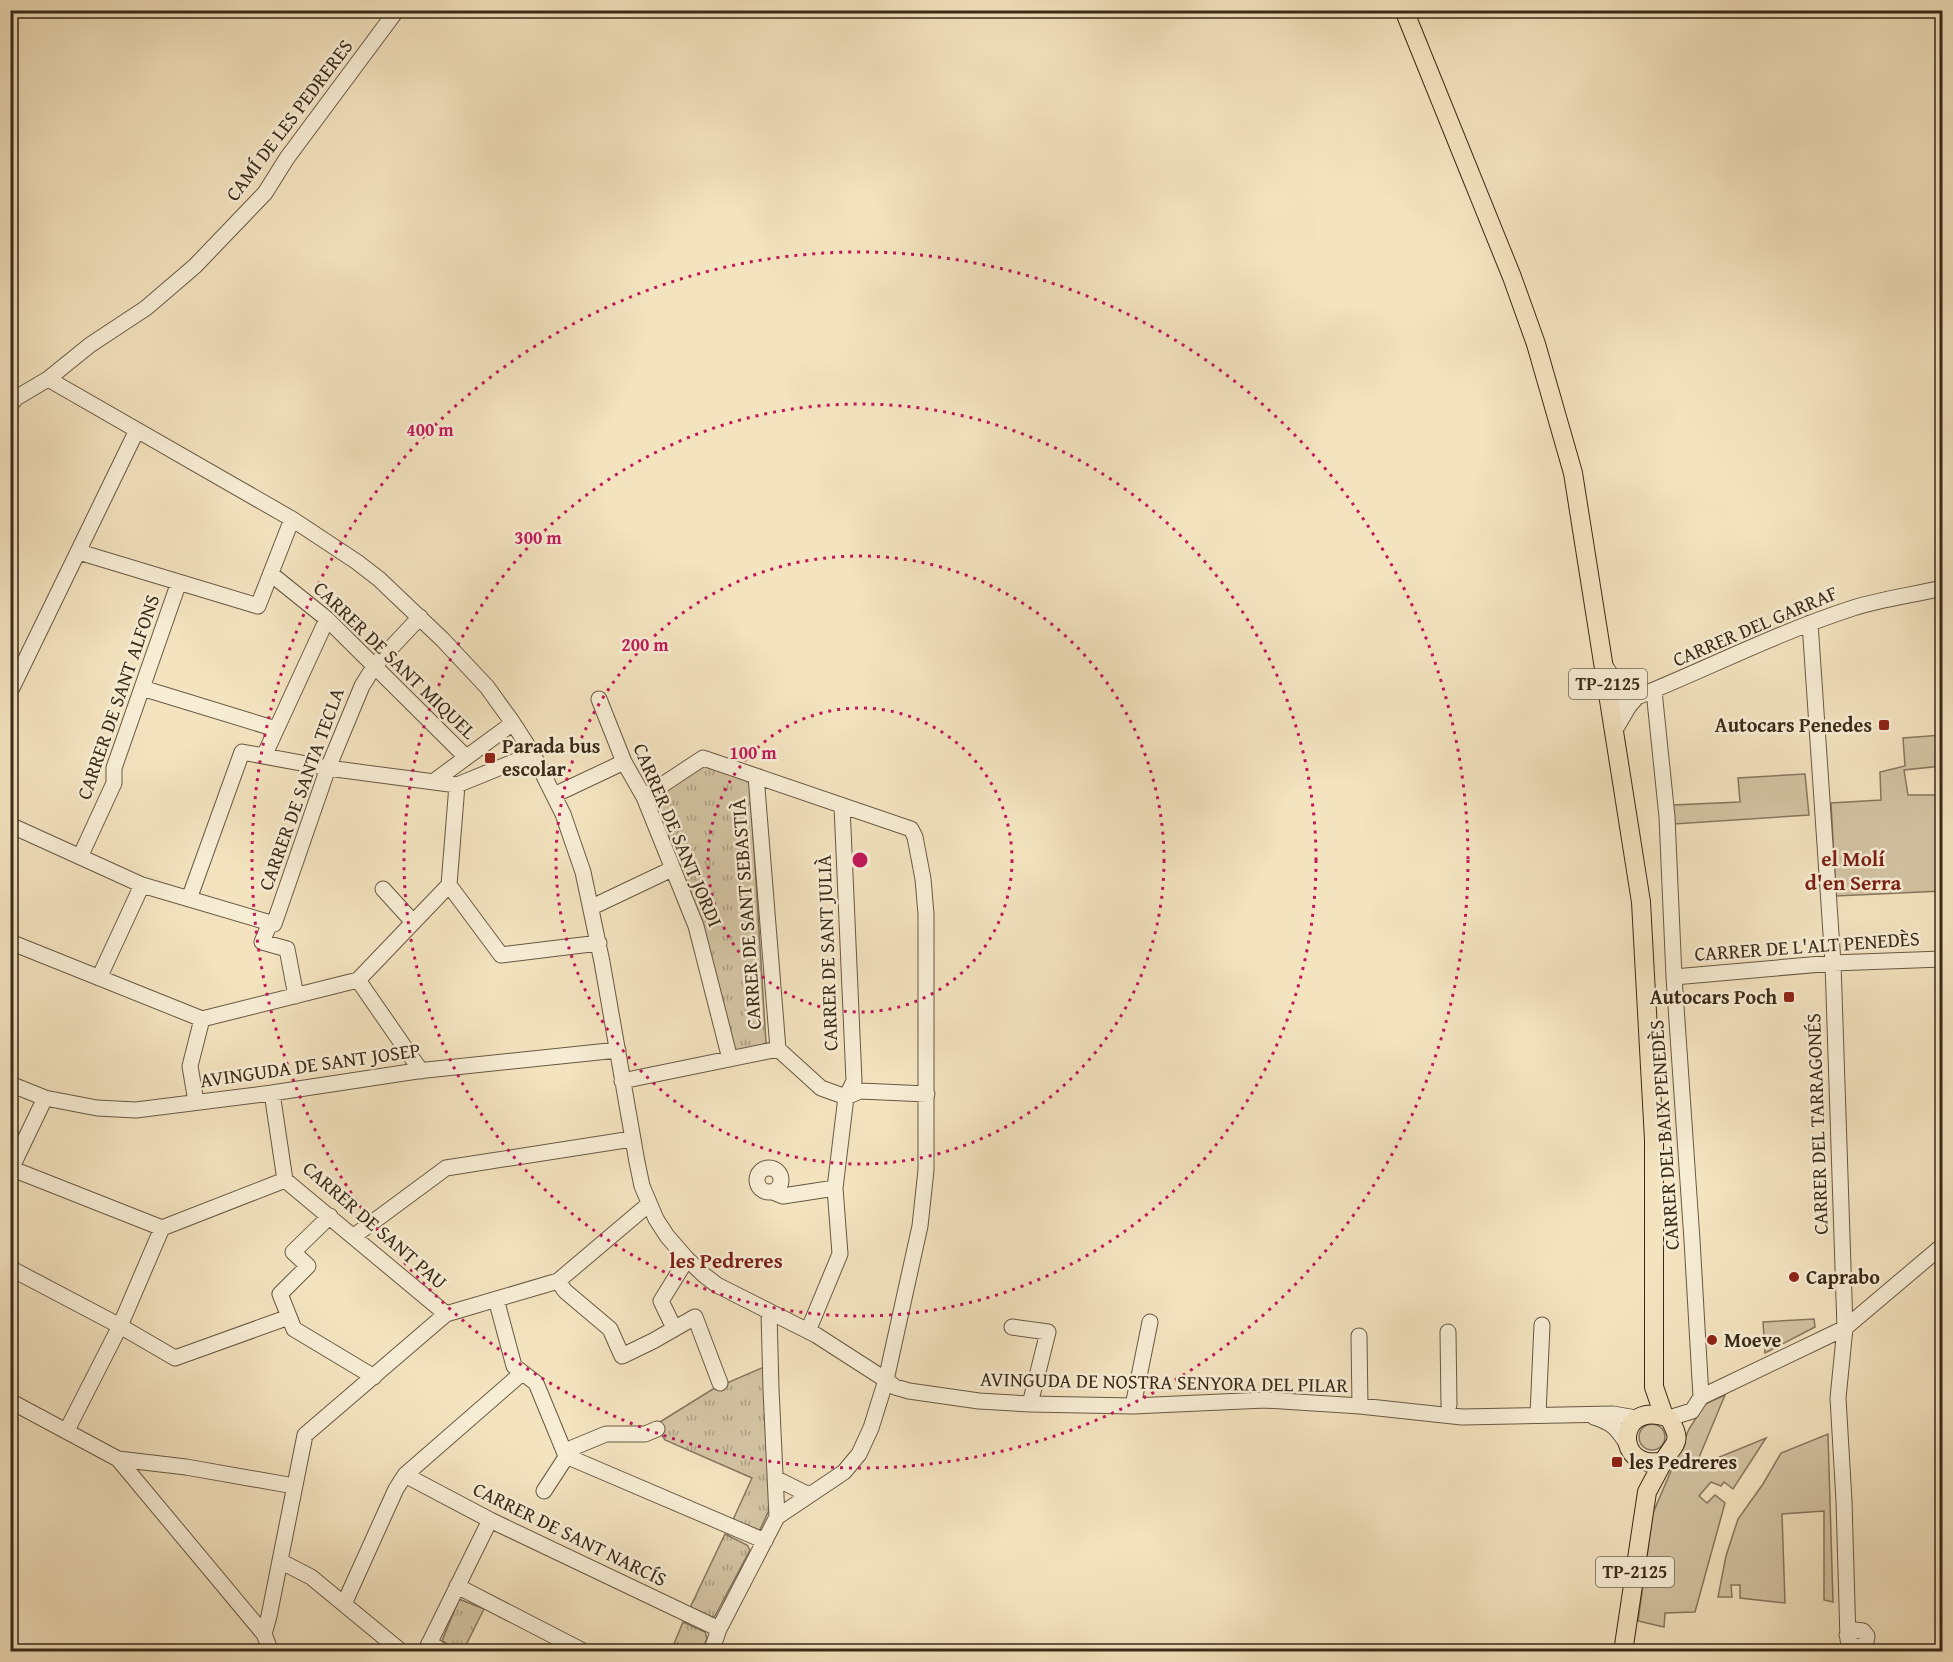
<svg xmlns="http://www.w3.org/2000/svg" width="1953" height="1662" font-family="'Gentium Book Plus',serif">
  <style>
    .green { fill: #d3c4a3; stroke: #86775e; stroke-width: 1.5 }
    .park { fill: url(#park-tufts); stroke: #86775e; stroke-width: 1.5 }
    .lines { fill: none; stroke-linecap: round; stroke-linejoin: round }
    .minor-casing { stroke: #685842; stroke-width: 17 }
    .major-casing { stroke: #392a18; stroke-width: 20 }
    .minor { stroke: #f7edd5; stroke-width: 15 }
    .major { stroke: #f3e3bf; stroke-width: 18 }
    .ring { fill: none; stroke: #c2185b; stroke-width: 3; stroke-dasharray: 3 6 }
    .poi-dot { fill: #8f2418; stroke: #f7edd5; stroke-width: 2 }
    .labels { text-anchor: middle; stroke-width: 5; stroke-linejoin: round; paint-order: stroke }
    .shield { fill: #f7edd5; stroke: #726451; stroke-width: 1.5 }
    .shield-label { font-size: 18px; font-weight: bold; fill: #392a18 }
    .street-label { font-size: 20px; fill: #392a18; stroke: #f7edd5 }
    .poi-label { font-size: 20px; font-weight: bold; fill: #392a18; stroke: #f7edd5; text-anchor: start }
    .neighbourhood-label { font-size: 21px; font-weight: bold; fill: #7a1f14; stroke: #f7edd5 }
    .centre { fill: #c2185b; stroke: #f7edd5; stroke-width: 3 }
    .ring-label { font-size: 18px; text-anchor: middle; font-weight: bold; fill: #c2185b; stroke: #f7edd5; stroke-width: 5; stroke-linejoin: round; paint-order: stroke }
  </style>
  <defs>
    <pattern id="park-tufts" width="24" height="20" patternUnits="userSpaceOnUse" patternTransform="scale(1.5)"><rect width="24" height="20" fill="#d3c4a3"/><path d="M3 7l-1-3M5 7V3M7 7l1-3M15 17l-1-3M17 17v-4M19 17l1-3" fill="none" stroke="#ac9f84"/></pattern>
  </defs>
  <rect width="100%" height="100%" fill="#f3e3bf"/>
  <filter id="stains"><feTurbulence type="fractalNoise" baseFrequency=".00333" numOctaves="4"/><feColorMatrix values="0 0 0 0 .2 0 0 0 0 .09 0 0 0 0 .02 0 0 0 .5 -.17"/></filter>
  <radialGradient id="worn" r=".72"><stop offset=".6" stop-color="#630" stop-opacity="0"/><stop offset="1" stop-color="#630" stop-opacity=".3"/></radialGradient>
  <path class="green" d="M1942,735v31l-38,4 4,25h34v96l-106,5 -5,-93 50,-3 -1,-28 25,-6 -2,-28z
    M1805,774l4,41 -135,9 -1,-19 67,-3 -2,-24z
    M1814,1319l1,8 -50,26 -2,-31z
    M1725,1395l-30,72 71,-29 -33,51 -9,-7 -3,4 -10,-4 -12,14 8,7 8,-8 10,8 -30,109 -30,1 -1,14 -26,-6 15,-108 36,-84 16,-25z
    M1639 1437a13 13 0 1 1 26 0a13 13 0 1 1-26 0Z
    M1828,1434l5,168 -9,-2v-89l-42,3 3,89 -45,-5v-13h-9l1,12h-14l8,-41 12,-37 25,-35 18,-31z"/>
  <path class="park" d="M705,765l39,13 6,6 16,259 -3,5 -25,4 -4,-3 -82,-249z
    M764,1367l6,141 -11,24 -27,-10 20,-44 -87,-38 -10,-15 58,-36z
    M725,1534l22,11 3,5 -35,66 -7,3 -19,-9z
    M459,1599l25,10 -21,42h-4l-17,-10z
    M683,1622l22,10 2,7 -5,12h-31z"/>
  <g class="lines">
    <defs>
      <path id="minor" d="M48,379l244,140 65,43 22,17 64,61 44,47 26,36 20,31 30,60 20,58 19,90 35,200 5,24 14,33 11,17 20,23 17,16 13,10 99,50 70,45 9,7 14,4 70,10 51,3 103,2 132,-6 95,6 102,11 151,-3 23,4
        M10,406l6,-8 32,-19 42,-34 56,-37 49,-42 70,-73 22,-35 110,-148
        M79,552l179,54 34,-87
        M271,574l56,45 139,138
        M1810,623l23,340 12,365 -7,70 6,103 4,139 6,7 7,-1 5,-4 1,-6 -4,-5 -8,-1 -8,5
        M1605,666l12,18 15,16
        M142,688l134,41
        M1654,691l13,126 7,160 18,263 9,157
        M10,692l127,-262
        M599,699l25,63 20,35 52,129 34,133
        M1612,707c81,-31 158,-72 241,-99 29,-9 60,-13 89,-20
        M1615,730l14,-24 8,-9
        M264,756l63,-137
        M756,776l22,273
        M433,782l80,-59
        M554,795l70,-33
        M644,797l59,-39 208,71 4,8 8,42 3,35v256l-6,56 -34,154 -15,48 -12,26 -15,18 -67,45 -58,112 -8,23
        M10,825l132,60 132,39 54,-156 34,-82 13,-21 45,-48
        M80,857l34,-74v-15l65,-186
        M449,885l52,70 98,-12
        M383,889l30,33
        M189,899l53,-147 86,16 129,17 76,-31
        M592,907l80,-38
        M270,923l-8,19 25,7 9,47
        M10,942l192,77
        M1674,977l159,-14 109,-4
        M99,978l43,-93
        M358,980l63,91
        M202,1019l156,-39 91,-95 8,-100
        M622,1081l156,-32 43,39 25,9 14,-6 67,3
        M10,1084l35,14 52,10 39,2 136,-17 145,-22 201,-21
        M272,1093l13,87 161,134
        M196,1102l-6,-36 12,-47
        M10,1168l152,60 123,-48
        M757 1180a12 12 0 1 1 24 0a12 12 0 1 1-24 0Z
        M11,1169l34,-71
        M773,1192l10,4 52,-8
        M330,1216l-37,36 15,14 -28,28 14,35 80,48
        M354,1236l92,-68 186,-29
        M10,1268l110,58 55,32 114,-41
        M558,1281l7,10 45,38 12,27 31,-15 42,-24 25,66
        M496,1299l18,67 22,17 30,73
        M769,1312l2,77 6,128
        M1012,1327l36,5 -18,72
        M674,1328l-13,-27 26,-42
        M808,1331l32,-77 -5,-66 11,-91 8,-16 -12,-275
        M1448,1332l1,73
        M1359,1336l1,70
        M10,1401l108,58 146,175 7,18
        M1133,1406l17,-84
        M1538,1414l4,-89
        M1594,1417c20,6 23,12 34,28
        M1669,1418l23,-7 9,-14 144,-69 97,-82
        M67,1430l53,-104 42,-98
        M566,1456l199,85
        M118,1459l68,8 108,19
        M405,1475l85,45 229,109
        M775,1478l34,17
        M544,1491l28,-43 34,-14h39l12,-5
        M280,1561l31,16 91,75
        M457,1586l128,66
        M344,1604l52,-115 9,-14 117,-102
        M264,1634l5,-18 36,-181 141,-121 112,-33 91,-77
        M429,1643l15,9
        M425,1652l65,-132"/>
      <path id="major" d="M1404,10l108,267 24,67 37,129 68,429 13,238v247l10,29
        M1623,1652l24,-160 16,-30c11,-20 21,-18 6,-44 -46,-17 -54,34 -25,43 5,2 13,1 19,1"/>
    </defs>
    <use href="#minor" class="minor-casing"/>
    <use href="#major" class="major-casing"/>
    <use href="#minor" class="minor"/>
    <use href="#major" class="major"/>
  </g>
  <g class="ring">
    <circle cx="860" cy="860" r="152"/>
    <circle cx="860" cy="860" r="304"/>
    <circle cx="860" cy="860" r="456"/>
    <circle cx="860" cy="860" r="608"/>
  </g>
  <g class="poi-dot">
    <rect x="1878" y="719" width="12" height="12" rx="3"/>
    <rect x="484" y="752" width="12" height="12" rx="3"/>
    <rect x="1783" y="991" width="12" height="12" rx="3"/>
    <circle cx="1794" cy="1277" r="6"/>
    <circle cx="1712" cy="1340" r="6"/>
    <rect x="1611" y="1456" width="12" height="12" rx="3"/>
  </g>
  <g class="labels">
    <g class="shield">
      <rect x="1569" y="669" width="78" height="30" rx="4.5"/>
      <rect x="1596" y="1557" width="78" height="30" rx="4.5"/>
    </g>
    <g class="shield-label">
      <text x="1608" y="690">TP-2125</text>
      <text x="1635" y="1578">TP-2125</text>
    </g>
    <g class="street-label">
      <text transform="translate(289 120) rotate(-53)" y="7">CAMÍ DE LES PEDRERES</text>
      <text transform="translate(1755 626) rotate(-23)" y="7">CARRER DEL GARRAF</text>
      <text transform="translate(395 660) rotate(44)" y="7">CARRER DE SANT MIQUEL</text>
      <text transform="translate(118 697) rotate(-71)" y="7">CARRER DE SANT ALFONS</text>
      <text transform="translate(301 789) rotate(-70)" y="7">CARRER DE SANTA TECLA</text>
      <text transform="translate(678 835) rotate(67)" y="7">CARRER DE SANT JORDI</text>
      <text transform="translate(746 914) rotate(-94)" y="7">CARRER DE SANT SEBASTIÀ</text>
      <text transform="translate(1807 946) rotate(-4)" y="7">CARRER DE L'ALT PENEDÈS</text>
      <text transform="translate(827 953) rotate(-92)" y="7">CARRER DE SANT JULIÀ</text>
      <text transform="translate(310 1065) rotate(-8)" y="7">AVINGUDA DE SANT JOSEP</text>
      <text transform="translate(1817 1124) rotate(-92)" y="7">CARRER DEL TARRAGONÉS</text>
      <text transform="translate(1664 1135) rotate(-94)" y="7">CARRER DEL BAIX PENEDÈS</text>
      <text transform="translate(375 1225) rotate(41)" y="7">CARRER DE SANT PAU</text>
      <text transform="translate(1164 1382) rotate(1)" y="7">AVINGUDA DE NOSTRA SENYORA DEL PILAR</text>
      <text transform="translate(570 1534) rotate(26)" y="7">CARRER DE SANT NARCÍS</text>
    </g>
    <g class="poi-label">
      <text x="1872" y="732" text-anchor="end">Autocars Penedes</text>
      <text x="502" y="753">Parada bus<tspan x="502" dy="23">escolar</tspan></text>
      <text x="1777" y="1004" text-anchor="end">Autocars Poch</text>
      <text x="1806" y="1284">Caprabo</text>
      <text x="1724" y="1347">Moeve</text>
      <text x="1629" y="1469">les Pedreres</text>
    </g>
    <g class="neighbourhood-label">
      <text x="1853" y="866">el Molí<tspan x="1853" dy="24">d'en Serra</tspan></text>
      <text x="726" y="1268">les Pedreres</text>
    </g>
  </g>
  <circle cx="860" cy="860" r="9" class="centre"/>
  <g class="ring-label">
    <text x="430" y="436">400 m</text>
    <text x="538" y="544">300 m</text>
    <text x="645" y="651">200 m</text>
    <text x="753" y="759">100 m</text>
  </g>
  <rect width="1953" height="1662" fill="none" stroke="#f3e3bf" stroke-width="36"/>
  <rect x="12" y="12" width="1929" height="1638" fill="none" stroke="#392a18" stroke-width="3"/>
  <rect x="18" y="18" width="1917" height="1626" fill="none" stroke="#392a18" stroke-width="1.5"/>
  <rect width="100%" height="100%" filter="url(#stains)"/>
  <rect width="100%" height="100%" fill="url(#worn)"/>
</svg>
